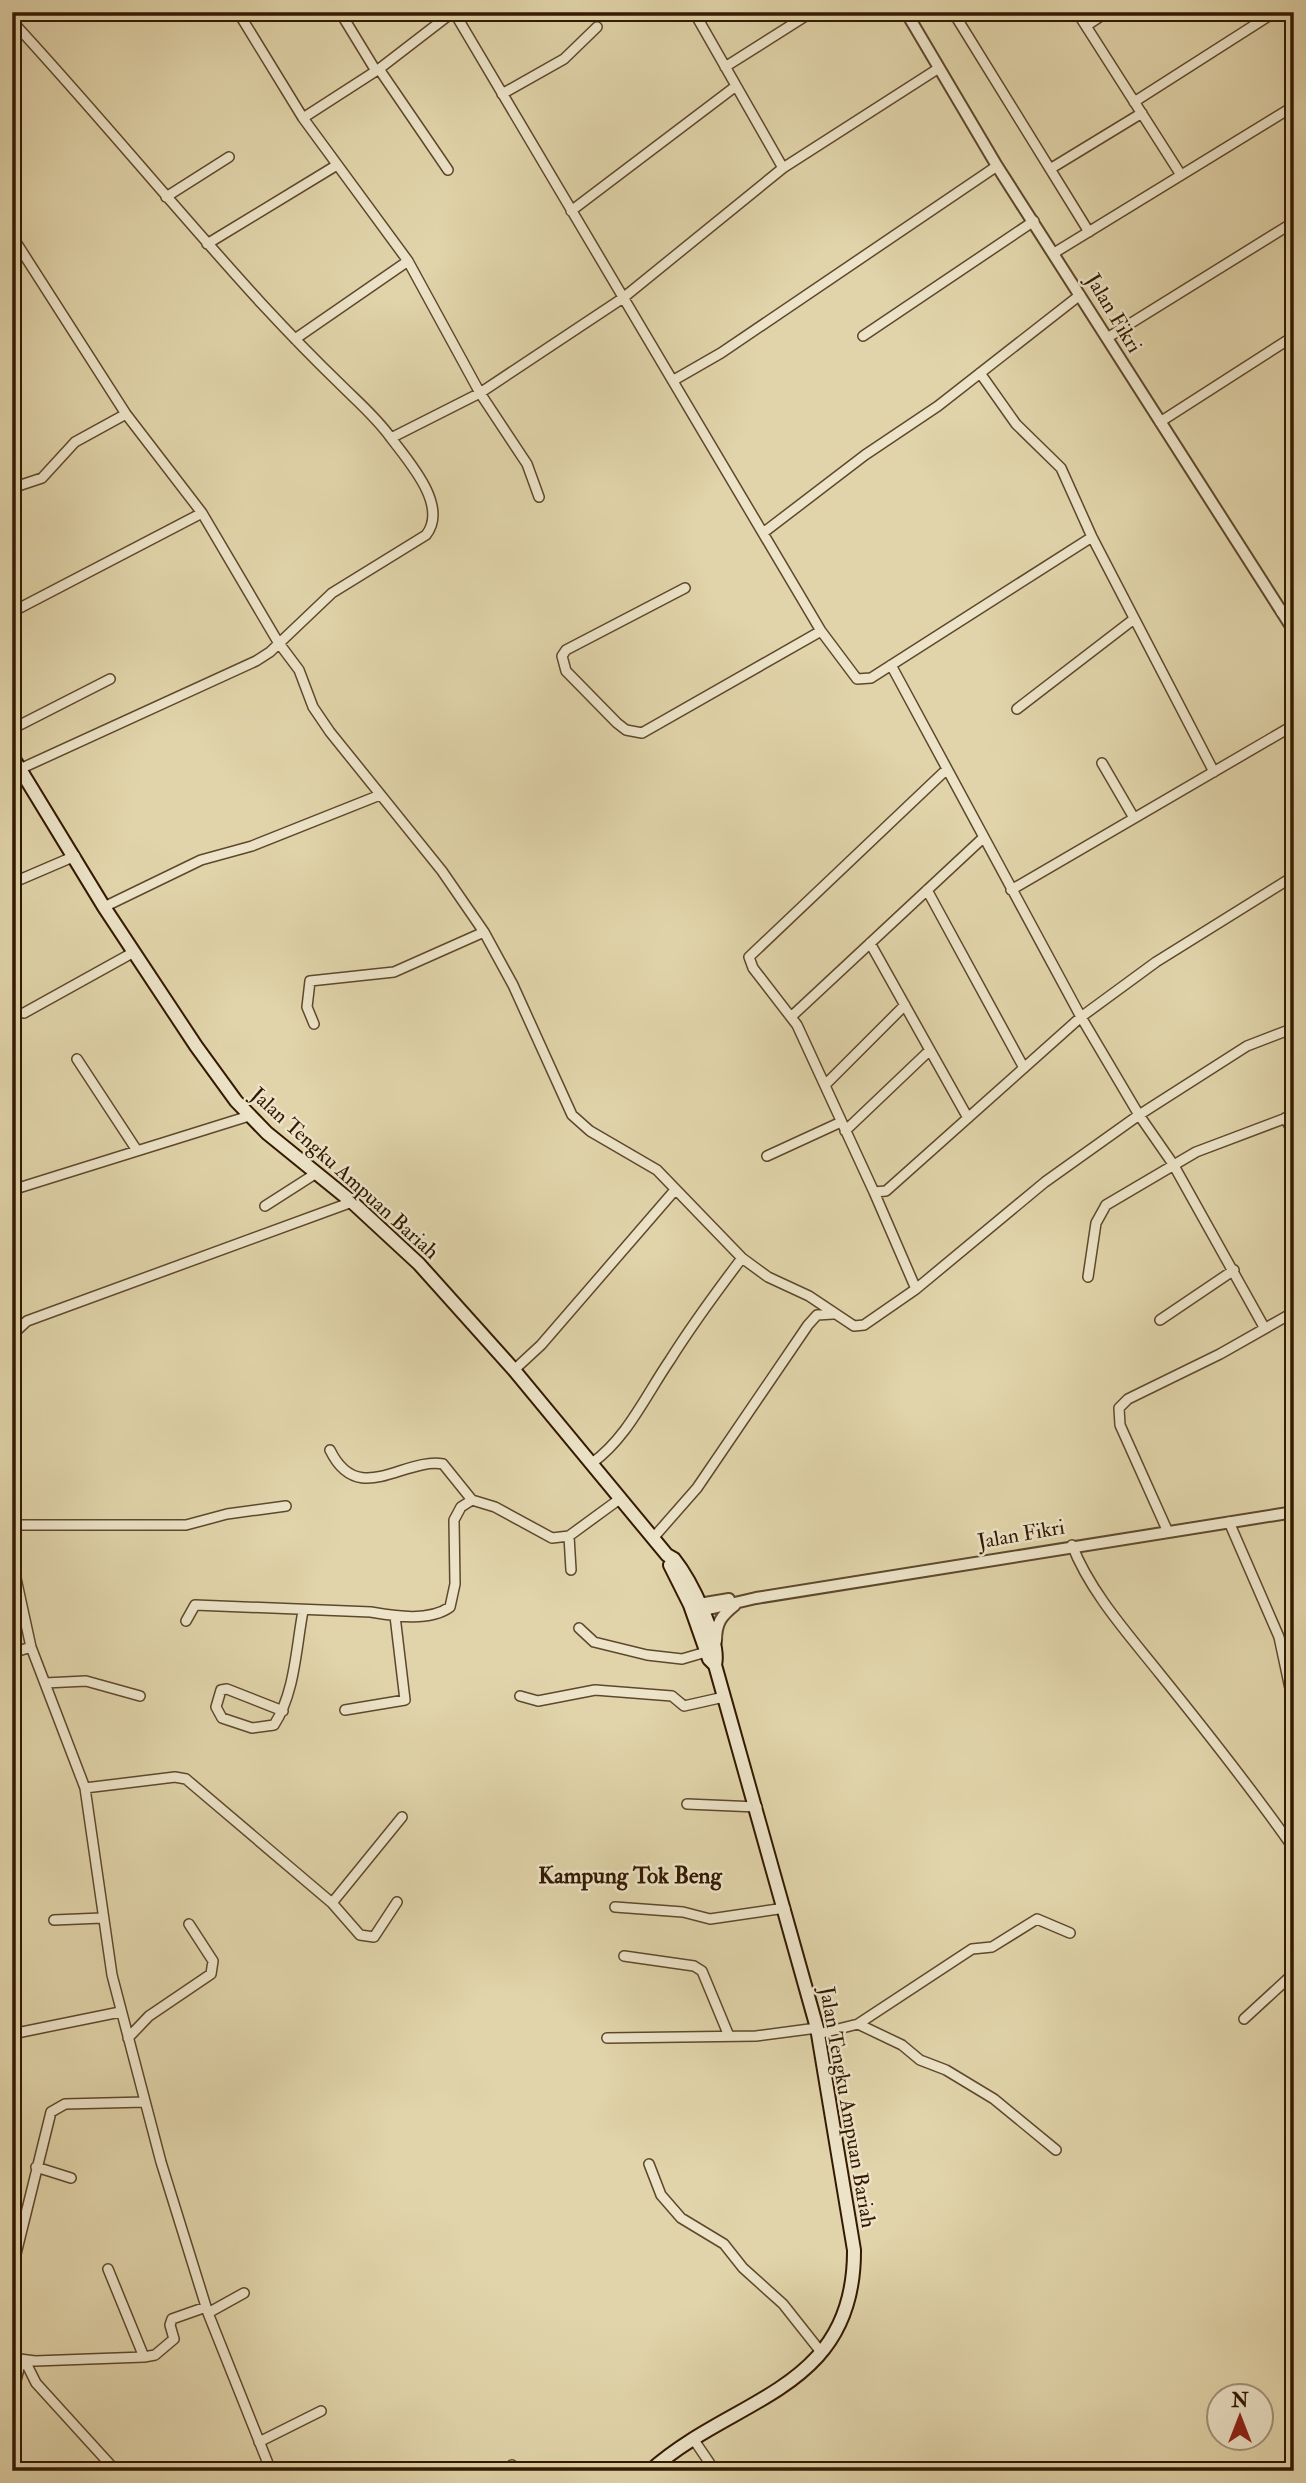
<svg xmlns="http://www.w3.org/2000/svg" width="1306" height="2483" font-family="'IM FELL Double Pica',serif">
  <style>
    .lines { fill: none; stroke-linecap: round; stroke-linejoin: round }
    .minor-casing { stroke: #5e482b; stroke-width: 12 }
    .tertiary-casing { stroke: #5e482b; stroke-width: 14 }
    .secondary-casing { stroke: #331901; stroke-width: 16 }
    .minor { stroke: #ece3c8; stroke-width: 9 }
    .tertiary { stroke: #ece3c8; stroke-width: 10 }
    .secondary { stroke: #ece3c8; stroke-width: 12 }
    .labels { text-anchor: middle; stroke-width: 5; stroke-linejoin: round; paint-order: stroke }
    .street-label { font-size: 21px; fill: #331901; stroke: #ece3c8 }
    .neighbourhood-label { font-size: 23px; font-weight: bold; fill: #331901; stroke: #ece3c8 }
  </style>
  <rect width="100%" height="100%" fill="#e1d4aa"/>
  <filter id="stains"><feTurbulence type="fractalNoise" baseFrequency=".00286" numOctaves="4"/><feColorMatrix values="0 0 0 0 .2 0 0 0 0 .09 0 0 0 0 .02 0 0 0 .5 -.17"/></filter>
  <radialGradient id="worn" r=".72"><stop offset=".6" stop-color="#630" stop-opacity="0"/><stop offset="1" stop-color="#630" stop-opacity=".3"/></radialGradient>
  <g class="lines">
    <defs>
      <path id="minor" d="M238,12l65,106 105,143 72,132 47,71 12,33
        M340,12l36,59
        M454,12l367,619 36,48 14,-1 221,-141
        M694,12l89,156
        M953,12l136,220
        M1077,12l104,163
        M12,21c86,93 165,190 250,283 25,27 51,54 78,80 17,17 37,34 51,54 18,24 58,68 35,97l-94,58 -62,59 -14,9 -236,108
        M1086,26l21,-14
        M725,67l87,-55
        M379,69l69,101
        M502,94l62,-35 33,-32
        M1134,102l141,-90
        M303,118l76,-49 74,-57
        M1050,169l92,-56
        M166,197l63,-40
        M571,211l165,-125
        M12,236l114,178 76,99 76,129 21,28 14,37 17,25 112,139 42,61 29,53 59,130 18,16 67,39 85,88 26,19 41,19 45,30 10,-1 52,-36 129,-107 94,-67 108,-69 47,-18
        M207,244l130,-79
        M1054,253l240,-147
        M863,336l171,-115
        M1107,338l187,-116
        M295,339l113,-78
        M980,373l36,51 45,44 31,69 122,235
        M674,380l47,-27 276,-187
        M1160,422l134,-86
        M391,438l89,-45 143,-95 160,-130 156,-100
        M12,488l30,-10 33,-36 51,-28
        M12,528l1,-1
        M763,533l102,-78 73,-49 142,-111
        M685,588l-119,62 -4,6 4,15 51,52 9,7 16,3 179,-102
        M12,612l190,-99
        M1281,612l13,-7
        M891,665l190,352 58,98 34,49 91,163
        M1017,709l117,-90
        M12,729l98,-50
        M1102,763l32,55
        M947,769l-198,188 4,11 44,57 77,167 12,-1 195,-174 75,-55 138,-86
        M12,883l63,-27
        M927,890l97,178
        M1011,890l283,-165
        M104,907l97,-47 51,-14 128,-51
        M870,943l98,175
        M24,1013l110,-61
        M792,1016l191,-178
        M314,1024l-7,-17 3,-26 84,-9 90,-40
        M77,1059l59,90
        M825,1085l80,-80
        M1285,1118l9,16
        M845,1131l85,-81
        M767,1156l74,-34
        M12,1190l237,-74
        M874,1192l42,97
        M265,1206l50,-32
        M1088,1277l8,-54 10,-18 90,-53 98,-37
        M1160,1320l74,-50
        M12,1335l15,-14 325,-119
        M514,1370l27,-25 134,-155
        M330,1450c28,58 74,7 113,14l29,36 23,7 57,31 17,-2 52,-38
        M592,1463c35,-25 54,-68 78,-103 22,-35 47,-69 72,-102
        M1229,1522l50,115 15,70
        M12,1525h174l41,-11 59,-8
        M1168,1532l-48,-107 -1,-17 9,-9 92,-45 74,-42
        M569,1536l2,34
        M654,1537l43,-49 111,-163 9,-10 16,-1
        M1072,1545c18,47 57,90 88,129 46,57 92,115 134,175
        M12,1560l19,87 54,141 27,187 49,187 47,151 63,158
        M186,1621l9,-16 176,7c24,4 58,10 79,-5l5,-23 -1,-64 7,-13 11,-7
        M579,1628l15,14 53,13 35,4 24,-7
        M12,1653l19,-6
        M45,1683l41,-2 54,15
        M520,1696l18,5 57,-11 77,6 12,10 40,-9
        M345,1710l60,-10 -10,-84
        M283,1711l-56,-22 -6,1 -5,17 6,11 30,10 22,-3c21,-32 22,-77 29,-114
        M85,1788l90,-11 11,2 146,124 28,32 14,2 23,-35
        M687,1804l70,3
        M332,1903l70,-86
        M615,1907l68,5 27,7 75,-11
        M54,1920l48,-2
        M624,1956l70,10 8,5 27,65
        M1244,2019l50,-46
        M858,2024l114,-75 20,-2 45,-28 33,14
        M12,2034l108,-22
        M818,2034l40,-10 44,21 18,15 26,10 48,29 62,51
        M128,2038l21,-22 62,-42 2,-13 -24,-37
        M607,2038l149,-2 61,-8
        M649,2164l12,31 20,23 43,26 19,24 40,36 38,48
        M36,2167l35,11
        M14,2262l37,-150 14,-8 80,-2
        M108,2269l36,88
        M208,2313l36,-20
        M12,2358l23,3 109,-4 11,-2 19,-16 -4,-14 2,-6 34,-12
        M25,2361l11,22 80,88
        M12,2397l9,-37
        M694,2440l21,31
        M259,2442l62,-31
        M512,2465l6,6"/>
      <path id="tertiary" d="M906,12l91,154 297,465
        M693,1605l36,-6
        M696,1612l60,-14 538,-86
        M716,1641c0,-18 5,-25 19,-36"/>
      <path id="secondary" d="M12,756l92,151 92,139 40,55 31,32 85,69 67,62 95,106 153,185 7,4c16,20 47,81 41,106
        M650,2471c83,-75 205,-79 204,-221l-37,-222 -102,-363 -6,-6 -19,-54 -20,-40"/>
    </defs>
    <use href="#minor" class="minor-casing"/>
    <use href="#tertiary" class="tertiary-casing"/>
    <use href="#secondary" class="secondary-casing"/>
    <use href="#minor" class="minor"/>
    <use href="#tertiary" class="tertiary"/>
    <use href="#secondary" class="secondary"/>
  </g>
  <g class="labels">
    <g class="street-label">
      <text transform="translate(1114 313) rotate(59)" y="7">Jalan Fikri</text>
      <text transform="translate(345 1173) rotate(42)" y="7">Jalan Tengku Ampuan Bariah</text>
      <text transform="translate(1021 1534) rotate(-10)" y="7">Jalan Fikri</text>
      <text transform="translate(848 2107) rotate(80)" y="7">Jalan Tengku Ampuan Bariah</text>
    </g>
    <g class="neighbourhood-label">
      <text x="630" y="1883">Kampung Tok Beng</text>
    </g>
  </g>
  <rect width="1306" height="2483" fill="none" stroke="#e1d4aa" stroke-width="42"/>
  <rect x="14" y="14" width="1278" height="2455" fill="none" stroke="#331901" stroke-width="3.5"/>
  <rect x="21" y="21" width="1264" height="2441" fill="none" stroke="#331901" stroke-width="2"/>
  <g transform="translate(1240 2417)"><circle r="33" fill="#ece3c8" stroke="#a29278" stroke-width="2"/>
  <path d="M0-5L12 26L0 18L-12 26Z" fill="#8f2418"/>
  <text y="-10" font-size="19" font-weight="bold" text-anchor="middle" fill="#331901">N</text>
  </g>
  <rect width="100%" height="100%" filter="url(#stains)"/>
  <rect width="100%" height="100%" fill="url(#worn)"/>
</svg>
